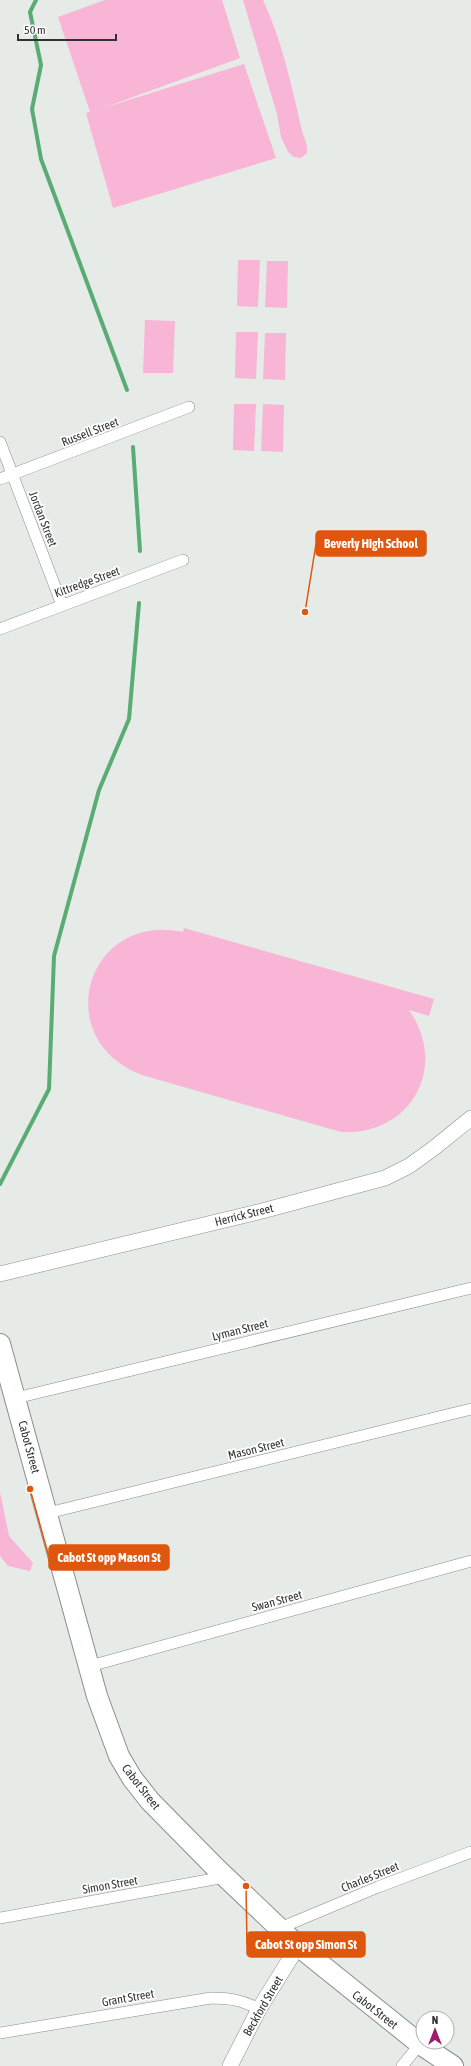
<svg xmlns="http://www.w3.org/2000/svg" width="471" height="2066" font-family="'Asap Condensed',sans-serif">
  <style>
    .green { fill: #f8b5d5 }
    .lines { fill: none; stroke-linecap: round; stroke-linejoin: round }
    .stream { stroke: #5aab74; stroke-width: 4 }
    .street-casing { stroke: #8a8e8b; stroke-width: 12 }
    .secondary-casing { stroke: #8a8e8b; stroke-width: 16 }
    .highway-casing { stroke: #8a8e8b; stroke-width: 22 }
    .street { stroke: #fff; stroke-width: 11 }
    .secondary { stroke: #fff; stroke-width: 15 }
    .highway { stroke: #fff; stroke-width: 20 }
    .labels { text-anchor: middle; stroke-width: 3.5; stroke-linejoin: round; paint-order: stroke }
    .street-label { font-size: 12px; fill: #303130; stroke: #fff }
    .leader { fill: none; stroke: #df570e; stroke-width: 1.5 }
    .callout-dot { fill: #df570e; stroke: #fff; stroke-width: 1.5 }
    .callout { fill: #df570e; stroke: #df570e; stroke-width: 1.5 }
    .callout-label { font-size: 13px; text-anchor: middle; font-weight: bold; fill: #fff }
  </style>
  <rect width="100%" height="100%" fill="#e6ebe7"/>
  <path class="green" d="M105,0h117l18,58 -137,50 141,-44 32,94 -163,50 -27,-95 4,-1 -32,-95z
    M243,0h20c19,41 28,83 38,127 2,9 7,16 6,26l-6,5 -7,-1 -6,-5 -7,-15 -4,-23z
    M238,260h22l-2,47 -21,-1z
    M267,261h21l-1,47 -22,-1z
    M145,320l30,1 -2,52h-30z
    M236,332h22l-2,47 -21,-1z
    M265,333h21l-1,47 -22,-1z
    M234,404h22l-2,47 -21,-1z
    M263,404l21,1 -1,47 -22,-1z
    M184,928l250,71 -5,17 -20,-6c40,57 2,126 -68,122l-199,-57c-94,-36 -55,-164 41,-143z
    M0,1492l9,44 24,27 -3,8 -22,-5 -8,-10z"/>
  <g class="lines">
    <path class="stream" d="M36,0l-6,12 11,53 -9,44 9,50 86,231
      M133,447l7,104
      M0,1184l49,-95 5,-133 45,-166 30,-71 10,-116"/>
    <defs>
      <path id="street" d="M0,442l62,163
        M0,479l189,-72
        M0,629l183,-69
        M16,1398l455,-110
        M48,1513l423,-104
        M90,1666l381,-105
        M0,1918l225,-41
        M280,1928l98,-41 93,-35
        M0,2033l211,-35c18,0 31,2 48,11
        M402,2066l18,-22"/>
      <path id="secondary" d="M0,1274l262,-63 123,-33 24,-12 25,-18 37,-30
        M230,2066l29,-57 39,-63"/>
      <path id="highway" d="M0,1344l97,352 22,60 13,22 18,23 66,67 82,78 122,98 33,22"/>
    </defs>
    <use href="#street" class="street-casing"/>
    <use href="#secondary" class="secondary-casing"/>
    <use href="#highway" class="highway-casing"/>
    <use href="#street" class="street"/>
    <use href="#secondary" class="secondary"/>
    <use href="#highway" class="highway"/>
  </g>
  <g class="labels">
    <g class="street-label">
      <text transform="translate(90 432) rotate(-21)" y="4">Russell Street</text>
      <text transform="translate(43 519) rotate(69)" y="4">Jordan Street</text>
      <text transform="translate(87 582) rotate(-20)" y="4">Kittredge Street</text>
      <text transform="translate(244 1215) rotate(-14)" y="4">Herrick Street</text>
      <text transform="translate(240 1330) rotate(-14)" y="4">Lyman Street</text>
      <text transform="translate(29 1447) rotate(75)" y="4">Cabot Street</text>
      <text transform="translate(256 1449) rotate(-14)" y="4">Mason Street</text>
      <text transform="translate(277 1601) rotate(-15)" y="4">Swan Street</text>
      <text transform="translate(141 1787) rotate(52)" y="4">Cabot Street</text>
      <text transform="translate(370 1877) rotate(-22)" y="4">Charles Street</text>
      <text transform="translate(110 1885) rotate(-10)" y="4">Simon Street</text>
      <text transform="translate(128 1998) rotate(-10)" y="4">Grant Street</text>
      <text transform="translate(263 2006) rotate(-60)" y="4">Beckford Street</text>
      <text transform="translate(375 2010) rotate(38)" y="4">Cabot Street</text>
    </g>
  </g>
  <path class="leader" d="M305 612L316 544M30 1489L49 1557M246 1886L247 1945"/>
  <g class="callout-dot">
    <circle cx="305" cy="612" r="4"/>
    <circle cx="30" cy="1489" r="4"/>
    <circle cx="246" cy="1886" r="4"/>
  </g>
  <g class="callout">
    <rect x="316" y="531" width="110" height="25" rx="4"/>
    <rect x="49" y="1545" width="120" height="25" rx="4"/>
    <rect x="247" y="1932" width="118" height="25" rx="4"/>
  </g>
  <g class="callout-label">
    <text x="371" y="548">Beverly High School</text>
    <text x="109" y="1562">Cabot St opp Mason St</text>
    <text x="306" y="1949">Cabot St opp Simon St</text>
  </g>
  <g transform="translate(435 2030)"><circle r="19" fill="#ffffff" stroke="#acadac"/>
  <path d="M0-3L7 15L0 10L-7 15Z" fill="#9f1b6c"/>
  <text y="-6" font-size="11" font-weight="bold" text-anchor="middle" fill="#303130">N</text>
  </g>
  <path d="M18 34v6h98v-6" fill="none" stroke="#303130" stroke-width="2"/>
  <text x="24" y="34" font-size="12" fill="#303130" stroke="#ffffff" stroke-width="3" paint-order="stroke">50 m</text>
</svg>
